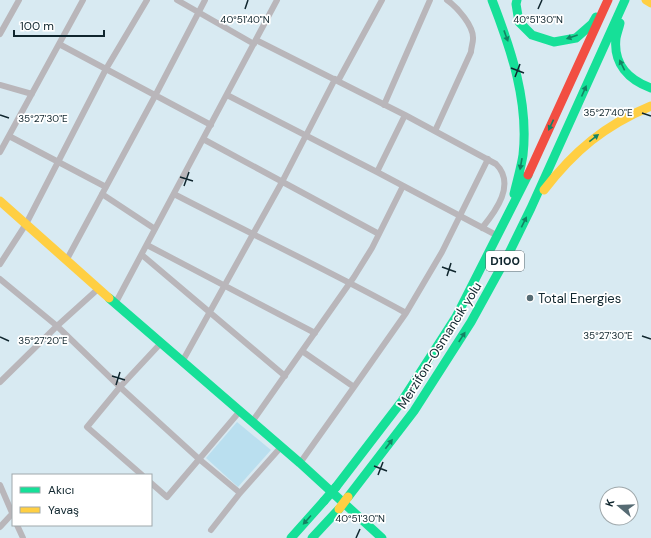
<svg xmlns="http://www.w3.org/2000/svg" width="651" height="538" font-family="'DM Sans',sans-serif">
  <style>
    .green { fill: #badfef }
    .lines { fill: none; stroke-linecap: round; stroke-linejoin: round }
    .street { stroke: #b9b6ba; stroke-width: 6 }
    .fast { stroke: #16e098; stroke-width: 9 }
    .slow { stroke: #ffcf43; stroke-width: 9 }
    .jam { stroke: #f24e42; stroke-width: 9 }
    .fast-bridge { stroke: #16e098; stroke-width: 9 }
    .slow-bridge { stroke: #ffcf43; stroke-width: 9 }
    .oneway { fill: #138363 }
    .ticks { fill: none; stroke: #10262e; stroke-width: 1.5 }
    .poi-dot { fill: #566b73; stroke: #fff; stroke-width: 1.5 }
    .labels { text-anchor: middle; stroke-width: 3.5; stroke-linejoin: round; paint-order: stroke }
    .shield { fill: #fff; stroke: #58676d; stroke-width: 1 }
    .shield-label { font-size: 12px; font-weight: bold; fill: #10262e }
    .poi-label { font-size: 13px; fill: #10262e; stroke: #fff; text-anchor: start }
    .street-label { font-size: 13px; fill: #10262e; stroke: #fff }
    .ticks-label { font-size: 10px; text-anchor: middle; fill: #10262e; stroke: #fff; stroke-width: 3.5; stroke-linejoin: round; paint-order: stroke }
  </style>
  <rect width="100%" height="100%" fill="#d8eaf2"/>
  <path class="green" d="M237,422l34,28 -33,37 -32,-29z"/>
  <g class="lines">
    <path class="street" d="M177,0l77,44
      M0,34l19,-34
      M256,40l149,75 91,49c20,20 0,47 -14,64
      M59,44l152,81
      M338,81l44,-81
      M0,85l32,9
      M227,95l150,77 121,64
      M384,105l46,-105
      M435,131l36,-79c0,-4 2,-9 2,-13 1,-13 -16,-32 -26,-39
      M9,136l97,51
      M203,139l176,95
      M0,152l83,-152
      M377,172l28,-57
      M102,194l53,35
      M174,194c77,40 156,77 232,119
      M147,245l168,88
      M142,255l143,121
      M66,261l89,-165 50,-96
      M0,264l26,-40 80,-155 41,-69
      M0,279l57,47 63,61 79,72 41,34
      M115,304l162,-304
      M182,362l100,-180 53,-103
      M0,382l57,-56 41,-37
      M354,387l52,-74 36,-61 46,-93
      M252,422l102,-145 18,-29 31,-62
      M300,463l54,-76 -52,-36
      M142,475l-55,-48 33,-40 41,-44
      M151,483l16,14 73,-86
      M0,485l13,30
      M17,525l6,13
      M0,527l12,-13
      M211,530l29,-37 41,-46"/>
    <path class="fast" d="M492,0c19,49 37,102 31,155 -2,13 -6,26 -9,39
      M517,0l-1,4 3,18 13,13 22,7 22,-4 16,-14 4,-7
      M620,23c-1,5 -3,10 -4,15 -3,26 13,42 35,50
      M109,298l191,165 82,75
      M336,487l66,-86 54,-84 72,-142
      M348,497l66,-86 57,-89 38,-69 22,-45 94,-208
      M291,538l33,-37
      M312,538l27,-29"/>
    <path class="slow" d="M646,0l5,3
      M544,190c30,-39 61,-65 107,-84
      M0,201l109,97"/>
    <path class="jam" d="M528,175l80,-175"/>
    <path class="fast-bridge" d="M324,501l12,-14"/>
    <path class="slow-bridge" d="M339,509l9,-12"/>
  </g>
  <defs><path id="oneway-solid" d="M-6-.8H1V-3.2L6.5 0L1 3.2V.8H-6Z"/></defs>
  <g class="oneway">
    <use href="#oneway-solid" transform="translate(506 36) rotate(70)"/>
    <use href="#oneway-solid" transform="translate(572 37) rotate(161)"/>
    <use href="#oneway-solid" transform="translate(622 65) rotate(-116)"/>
    <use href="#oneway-solid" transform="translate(584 91) rotate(-66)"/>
    <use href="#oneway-solid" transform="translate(551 125) rotate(115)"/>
    <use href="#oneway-solid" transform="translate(594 138) rotate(-38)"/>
    <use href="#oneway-solid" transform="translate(521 164) rotate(100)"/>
    <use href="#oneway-solid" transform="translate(524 222) rotate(-64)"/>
    <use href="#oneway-solid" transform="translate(462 337) rotate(-57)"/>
    <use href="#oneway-solid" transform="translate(389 444) rotate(-53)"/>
    <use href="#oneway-solid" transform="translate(307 520) rotate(132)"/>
  </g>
  <path class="ticks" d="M245,9l3,-9M538,9l4,-9M511,68l13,5M515,77l5,-13M642,113l9,3M0,115l9,3M180,177l13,4M184,186l5,-14M442,267l14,5M447,276l4,-13M642,336l9,3M0,337l9,4M112,376l13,4M116,385l4,-13M374,466l13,5M378,475l5,-13M356,538l4,-9"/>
  <circle class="poi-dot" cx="530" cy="298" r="4"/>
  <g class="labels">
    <rect class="shield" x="486" y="251" width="38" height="20" rx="3"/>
    <g class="shield-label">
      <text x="505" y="265">D100</text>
    </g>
    <g class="poi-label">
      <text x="538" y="303">Total Energies</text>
    </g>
    <g class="street-label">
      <text transform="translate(439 345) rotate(-58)" y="5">Merzifon-Osmancık yolu</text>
    </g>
  </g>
  <g class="ticks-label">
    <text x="245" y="23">40°51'40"N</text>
    <text x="538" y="23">40°51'30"N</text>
    <text x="608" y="116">35°27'40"E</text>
    <text x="43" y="122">35°27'30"E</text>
    <text x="608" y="339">35°27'30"E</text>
    <text x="43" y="344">35°27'20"E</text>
    <text x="360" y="522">40°51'30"N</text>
  </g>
  <rect x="12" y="474" width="140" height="52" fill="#ffffff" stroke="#9fa8ab"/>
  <rect x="20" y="487" width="20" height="6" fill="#16e098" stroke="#9fa8ab"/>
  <text x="48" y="494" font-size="12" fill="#10262e">Akıcı</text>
  <rect x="20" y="507" width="20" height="6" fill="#ffcf43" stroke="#9fa8ab"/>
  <text x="48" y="514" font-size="12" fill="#10262e">Yavaş</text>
  <g transform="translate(619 506) rotate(289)"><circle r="19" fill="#ffffff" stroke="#9fa8ab"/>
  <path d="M0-3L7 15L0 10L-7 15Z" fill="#566b73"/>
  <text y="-6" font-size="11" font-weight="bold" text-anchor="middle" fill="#10262e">K</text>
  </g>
  <path d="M14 30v6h90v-6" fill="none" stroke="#10262e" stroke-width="2"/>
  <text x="20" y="30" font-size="12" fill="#10262e" stroke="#ffffff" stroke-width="3" paint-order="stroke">100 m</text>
</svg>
